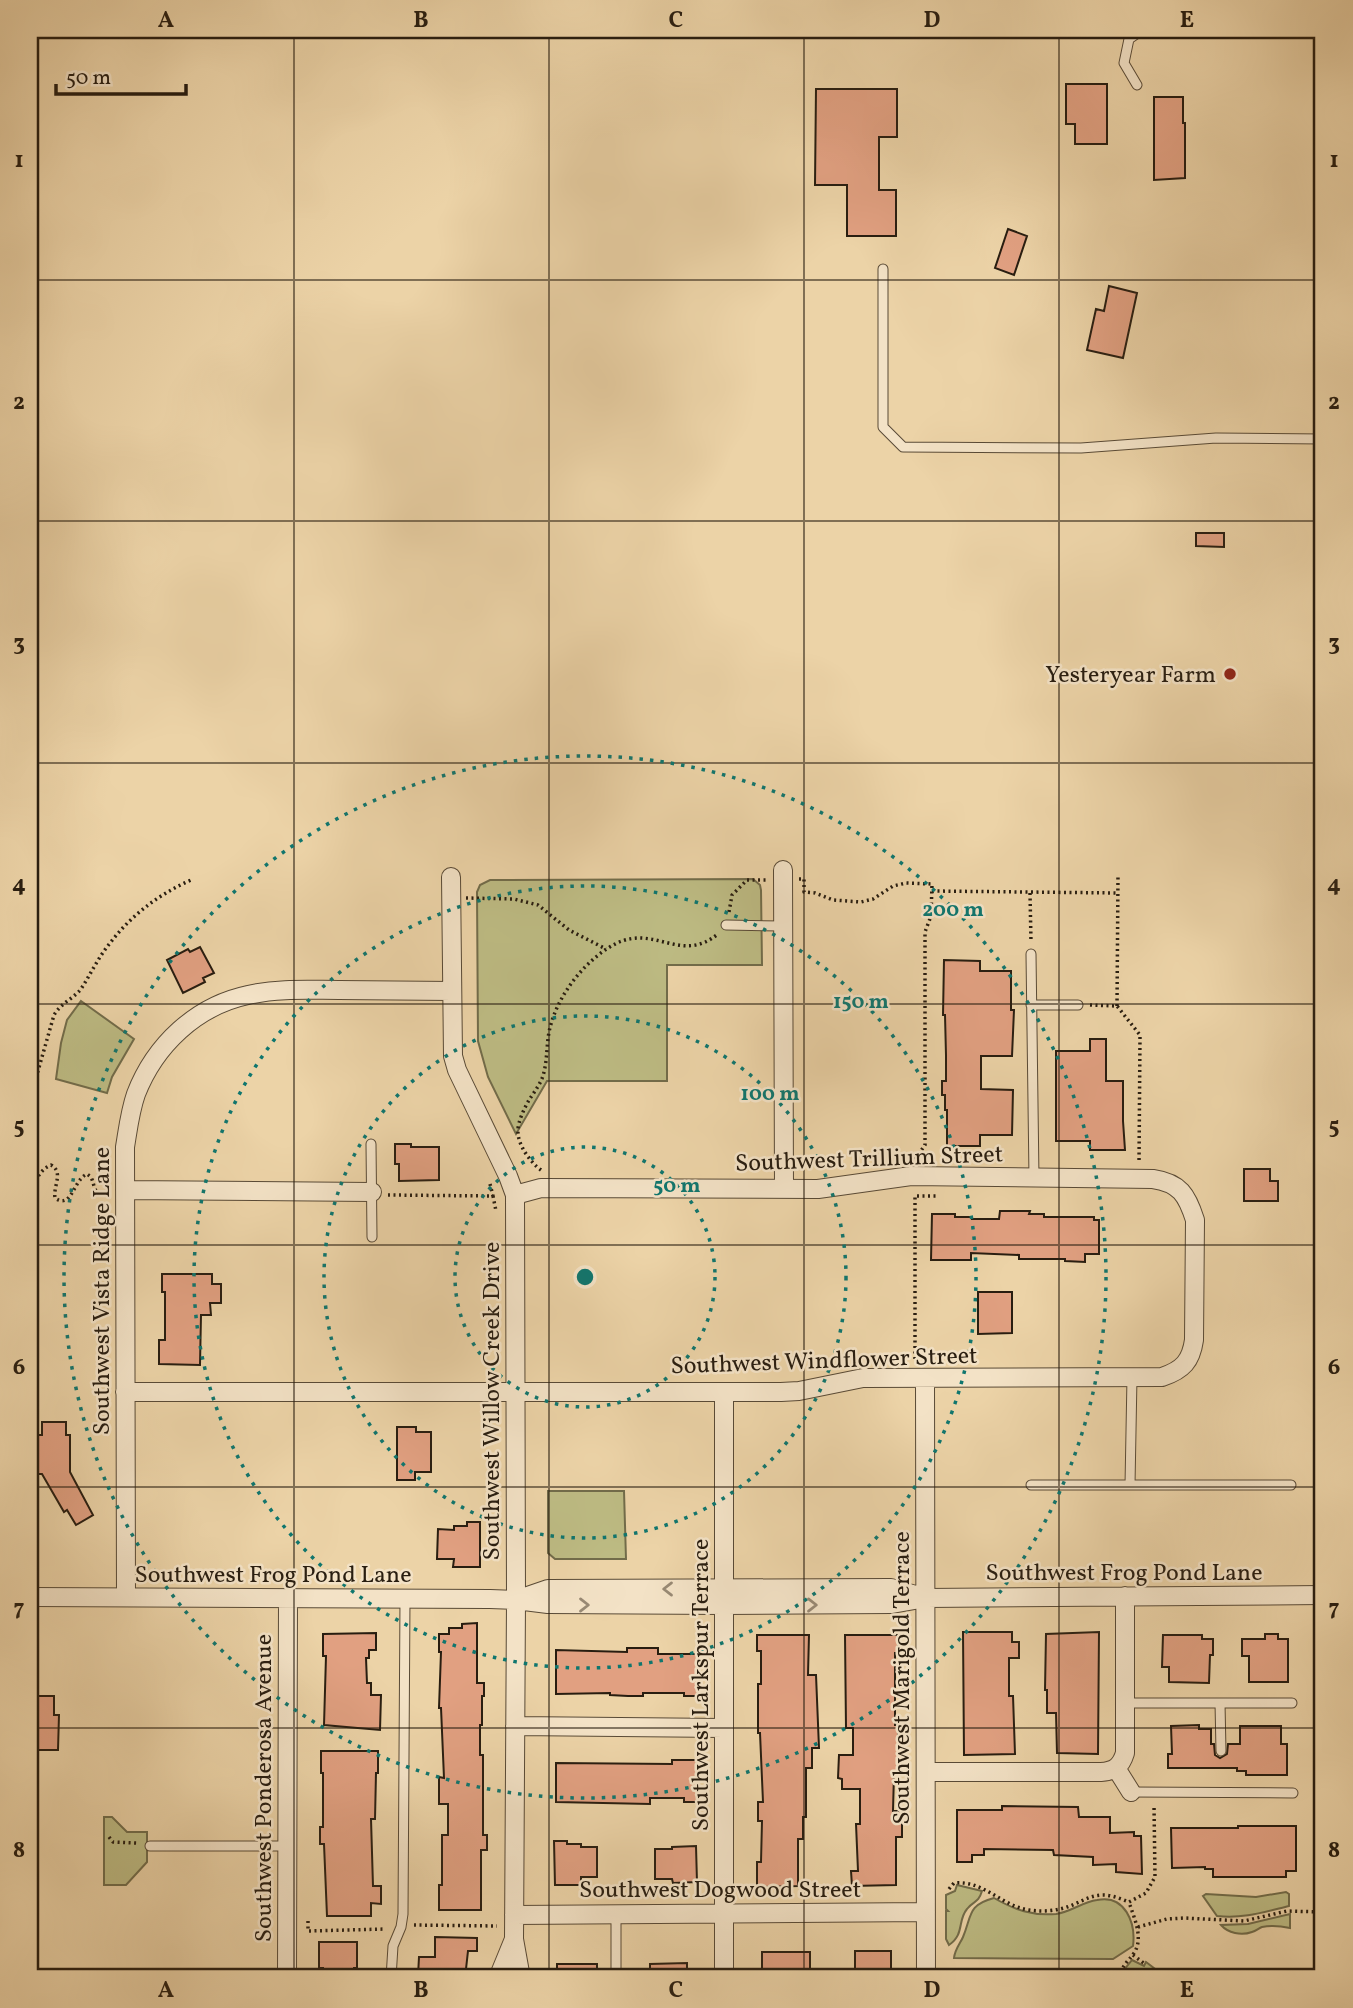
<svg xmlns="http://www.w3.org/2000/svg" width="1353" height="2008" font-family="Vollkorn,serif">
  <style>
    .green { fill: #bdbb83; stroke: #726c4a; stroke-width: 2 }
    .building { fill: #e1a081; stroke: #281d10; stroke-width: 2 }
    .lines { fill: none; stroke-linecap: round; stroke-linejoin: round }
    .lane-casing { stroke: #594a36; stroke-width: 11 }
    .street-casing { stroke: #594a36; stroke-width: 20 }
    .path { stroke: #281d10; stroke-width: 3.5; stroke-dasharray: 2 3.5; stroke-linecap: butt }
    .lane { stroke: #f3e2c6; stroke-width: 9 }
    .street { stroke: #f3e2c6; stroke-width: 18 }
    .oneway { stroke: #988974 }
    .grid { fill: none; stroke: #281d10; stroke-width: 2; stroke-opacity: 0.55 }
    .ring { fill: none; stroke: #0f766e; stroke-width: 3.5; stroke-dasharray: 3.5 7 }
    .poi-dot { fill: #8f2418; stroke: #f3e2c6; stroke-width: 2.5 }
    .labels { text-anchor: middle; stroke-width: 5; stroke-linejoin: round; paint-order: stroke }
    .poi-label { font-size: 24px; fill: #281d10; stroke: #f3e2c6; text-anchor: end }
    .street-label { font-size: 24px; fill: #281d10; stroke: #f3e2c6 }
    .centre { fill: #0f766e; stroke: #f3e2c6; stroke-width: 3.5 }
    .ring-label { font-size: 21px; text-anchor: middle; font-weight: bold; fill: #0f766e; stroke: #f3e2c6; stroke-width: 5; stroke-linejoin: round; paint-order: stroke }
    .neatline { fill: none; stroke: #281d10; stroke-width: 2.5 }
    .grid-label { font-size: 23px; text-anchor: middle; font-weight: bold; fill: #281d10 }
  </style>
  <rect width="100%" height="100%" fill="#ecd3a7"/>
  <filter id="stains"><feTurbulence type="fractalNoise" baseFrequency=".00286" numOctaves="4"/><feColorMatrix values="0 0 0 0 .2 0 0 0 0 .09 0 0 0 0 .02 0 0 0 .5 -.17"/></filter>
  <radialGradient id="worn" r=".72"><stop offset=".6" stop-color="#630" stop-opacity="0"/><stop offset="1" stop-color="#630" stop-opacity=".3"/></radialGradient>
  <path class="green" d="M753,879l7,6 1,5 1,75h-95v116h-120l-31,53 -28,-57 -10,-36 -1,-149 3,-7 10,-5z
    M81,1001l53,38 -22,38 -5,16 -51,-14 5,-36 6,-23z
    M548,1491h76l2,68h-71l-7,-6z
    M104,1817h8l15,15h20v30l-21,23h-22z
    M957,1885l25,6c-4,13 -8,9 -15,18 -10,12 -2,25 -18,36l-3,-6v-28h2l-2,-2v-14l9,-4z
    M1286,1892l3,2v12c-25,6 -46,13 -72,10l-14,-20 3,-2 50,3z
    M994,1898c21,12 38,18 62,16 15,-2 26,-12 41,-14 28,-6 39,23 36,46l-20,13 -159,-1c1,-9 6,-14 9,-21 9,-21 4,-32 31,-39z
    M1290,1914v14c-9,-2 -19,-3 -28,-1 -3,1 -6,4 -10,5 -11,4 -24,1 -31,-7l27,-1z
    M1132,1960l12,6 2,-4 21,16h-44l1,-8z"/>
  <path class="building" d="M1066,84h41v60h-32v-20h-9z
    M816,89h81v48h-18v53h17v46h-49v-51h-32z
    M1154,97h29v26h2v55l-31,2z
    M1008,229l19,7 -13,39 -19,-7z
    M1109,286l28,7 -14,65 -36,-8 9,-41 8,2z
    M1196,533h28v14l-28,-1z
    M200,947l14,26 -11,5 2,4 -22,11 -16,-33 21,-11 2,3z
    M944,960l36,1v10h31v39h3l-2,46h-31v33l32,1 -1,45h-32v11h-33v-36h-2v-15h-3v-14h4v-26l-1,-40h-2z
    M1090,1039h16v42h17v40l2,29h-35v-9h-34v-90h34z
    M395,1144h16v3h28v33l-40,1v-17h-4z
    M1244,1169h26v12h8v20h-34z
    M1000,1211h30l-1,3h15v3h50v3h5v34h-14v8l-20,-1v-2h-46v-4l-48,-2v7h-40l1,-46h23v3h17v2h27z
    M162,1274h50v10h9v19h-11l1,12h-10l-1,50 -41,-1v-24h6v-48h-3z
    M978,1292h34v41l-34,1z
    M42,1422h24v13h4v37l23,43 -17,10 -9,-15 -3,2 -22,-38h-10v-39h10z
    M397,1427h19v5h15v40h-16v8h-18z
    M467,1522h13v45h-27l1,-8h-17l1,-30 16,1v-4h13z
    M477,1623v60h7v13h-2v29h-2v30h3v80h4v15h-6v60h-42v-25h3v-50h6v-31h-9v-27l5,1 -3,-70h-2l2,-56h-2v-18h10v-6h13v-4z
    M963,1632h49v10h7v16h-10v38h4l2,58 -51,1z
    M1099,1632l-1,122 -41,-1 -1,-40h-9v-23h-2l1,-56z
    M376,1633v17h-7v8h-3l1,25h4v12h10l-1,35 -56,-5 2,-69h-3v-22z
    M1265,1634h13v5h10v43h-39v-26h-7v-17h23z
    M757,1635h52l-1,40h8l3,73h-7v20h-6v49h-3v22h-5v47l-41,1v-25h4l1,-41h-4v-19h5l-3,-69h-2v-49h3v-33h-4z
    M845,1635h53v18h-3v72h3l1,49h-5l-1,37h9v26h-6v48l-44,1 -1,-15h7l-2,-47h4v-35h-18v-10l-4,-1 1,-23h14v-27h-7z
    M1163,1635h39v4h11v16h-3l-1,28 -40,-1v-15h-7z
    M627,1648h31v6h39l1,42h-14v-3h-41v3h-15l-18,-1v-2l-54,1v-44l71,2z
    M30,1696h24v19h5l-1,35h-28z
    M1199,1725v4h12v15h3l1,11 5,3 7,-4 1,-10h12v-18h41v18h6v31h-41v-4h-9v-3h-69v-14h4l-1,-28z
    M321,1751h57v22h-2l-1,46h-4l2,67h8v18l-10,-1v13h-44l-3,-72h-4v-17h3v-54h-2z
    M672,1760h25v42h-13v-4h-34v6l-94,-2v-39l116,1z
    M1002,1806l76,1 1,10h31v16l24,-1v4h7l1,38 -26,-2v-8l-23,1v-8l-39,-2 -1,-5 -69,-1v6h-12v7h-15v-52h45z
    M1238,1826h58v45h-10v6h-73v-8h-8v-2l-33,1 -1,-40h67z
    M554,1841h13v3h14v3h16v30h-16v8h-26z
    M696,1846l1,36 -24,1 -1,-4h-17v-30h17v-2z
    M435,1937l42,1v13h-9l-2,18h-28v7h-20l1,-19h16z
    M319,1942h38v26h-3v10h-31v-10h-4z
    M855,1951h36v27h-36z
    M762,1952h48v26h-48z
    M687,1963v15h-37v-14z
    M557,1964h40v14h-40z"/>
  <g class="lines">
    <defs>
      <path id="lane" d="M1137,85l-13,-22 5,-24 13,-9
        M883,269v158l20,20 178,1 135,-10 107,1
        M726,925l57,1
        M1031,954l3,224
        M1031,1005h47
        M371,1144l1,93
        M1031,1485h260
        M1130,1485l2,-108
        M1125,1703h167
        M1220,1703l1,48
        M1131,1792l162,1
        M150,1846h137
        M391,1978l2,-32 8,-19 2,-13 2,-315
        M616,1978v-64"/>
      <path id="street" d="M783,870l1,318
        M451,877l2,179 4,14 51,106 7,19 1,405 -2,339 7,39
        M125,1190l247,2
        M925,1378l1,600
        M125,1392h656l18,-1 64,-13 299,-1c21,-7 29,-16 32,-37l1,-120c-8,-25 -15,-37 -42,-41l-242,-3 -93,13 -277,-1 -26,7
        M724,1392v586
        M30,1597l460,2 26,1 32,4 176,1 168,-1 34,-6 -35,-10 -343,1 -32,11
        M126,1597l-1,-450c3,-18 5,-36 11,-53 19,-49 60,-88 112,-99 30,-7 61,-5 91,-5 38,0 75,1 113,1
        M926,1598l397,-3
        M515,1726l209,2
        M1116,1768l15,24
        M926,1772h175c14,-1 20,-6 24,-19v-157
        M514,1915l412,-3
        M287,1978l1,-380
        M498,1978l16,-39"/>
    </defs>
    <use href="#lane" class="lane-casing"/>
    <use href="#street" class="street-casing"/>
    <path class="path" d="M799,879h5v13l11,1 18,7 28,2 12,-3 20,-13 13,-3 26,1 -1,32 -6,16v213l-9,13h4
      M932,891l186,2
      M1030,893l1,49
      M466,898l48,1 24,6 31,25 37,19
      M729,912l3,-17 15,-15h20
      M1090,1005l27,1 23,29 -1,128
      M1117,1006l1,-131
      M30,1099l24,-84c7,-12 19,-16 27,-26 9,-14 16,-29 26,-42 22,-30 50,-52 84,-67
      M541,1170c-11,-8 -24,-26 -23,-40 0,-9 7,-23 11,-30 6,-9 13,-18 15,-28 4,-16 2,-32 7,-48 9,-32 36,-66 66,-81 39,-18 64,21 101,-9
      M30,1190c7,-10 9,-20 21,-25 13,7 2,21 4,33 17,12 18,-18 32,-24l4,3c5,11 1,18 18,17
      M388,1195l105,1 -3,-12
      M493,1196l3,15
      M915,1359v-163h22v-2
      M109,1837l4,5 24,1
      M949,1889l5,-6c30,-3 47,23 75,27 13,2 26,1 38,-3 12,-4 23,-12 36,-12 9,0 18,4 26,7l17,-9 9,-16 -1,-72
      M308,1921v10l78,-2
      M414,1925l83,1
      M1138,1927l29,-8 17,-1 60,3 43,-10 36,1
      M1133,1955l12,9
      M1120,1978c1,-12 7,-15 14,-25 10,-15 0,-35 -5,-51"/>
    <use href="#lane" class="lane"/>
    <use href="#street" class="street"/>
  </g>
  <defs><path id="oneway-chevron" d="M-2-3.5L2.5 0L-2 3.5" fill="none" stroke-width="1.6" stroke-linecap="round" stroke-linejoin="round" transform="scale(1.75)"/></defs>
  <g class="oneway">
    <use href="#oneway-chevron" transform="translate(668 1589) rotate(180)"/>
    <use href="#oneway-chevron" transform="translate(584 1605)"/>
    <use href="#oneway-chevron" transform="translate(812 1605)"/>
  </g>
  <path class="grid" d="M294,30v1948M549,30v1948M804,30v1948M1059,30v1948M30,280h1293M30,521h1293M30,763h1293M30,1004h1293M30,1245h1293M30,1487h1293M30,1728h1293"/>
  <g class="ring">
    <circle cx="585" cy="1277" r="130"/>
    <circle cx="585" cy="1277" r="261"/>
    <circle cx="585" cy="1277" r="391"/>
    <circle cx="585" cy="1277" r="521"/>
  </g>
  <circle class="poi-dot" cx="1230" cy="674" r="7"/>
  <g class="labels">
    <g class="poi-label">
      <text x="1216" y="682">Yesteryear Farm</text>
    </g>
    <g class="street-label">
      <text transform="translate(869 1158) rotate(-2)" y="8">Southwest Trillium Street</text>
      <text transform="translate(101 1291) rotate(-90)" y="8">Southwest Vista Ridge Lane</text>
      <text transform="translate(824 1360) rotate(-2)" y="8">Southwest Windflower Street</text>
      <text transform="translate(491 1401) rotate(-90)" y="8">Southwest Willow Creek Drive</text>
      <text x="1124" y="1580">Southwest Frog Pond Lane</text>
      <text x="273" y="1582">Southwest Frog Pond Lane</text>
      <text transform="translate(901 1678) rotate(-90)" y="8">Southwest Marigold Terrace</text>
      <text transform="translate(700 1685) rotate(-90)" y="8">Southwest Larkspur Terrace</text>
      <text transform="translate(263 1788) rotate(-90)" y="8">Southwest Ponderosa Avenue</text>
      <text x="720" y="1897">Southwest Dogwood Street</text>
    </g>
  </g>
  <circle cx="585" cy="1277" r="10" class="centre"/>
  <g class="ring-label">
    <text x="953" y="916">200 m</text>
    <text x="861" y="1008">150 m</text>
    <text x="770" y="1100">100 m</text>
    <text x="677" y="1192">50 m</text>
  </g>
  <rect width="1353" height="2008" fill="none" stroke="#ecd3a7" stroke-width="77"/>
  <path d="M56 84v10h130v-10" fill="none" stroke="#281d10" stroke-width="3.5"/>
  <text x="66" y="84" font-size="21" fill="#281d10" stroke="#f3e2c6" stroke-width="5" paint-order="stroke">50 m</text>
  <rect x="38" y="38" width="1276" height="1931" class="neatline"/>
  <g class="grid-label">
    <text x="166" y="27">A</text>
    <text x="421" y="27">B</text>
    <text x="676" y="27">C</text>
    <text x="932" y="27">D</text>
    <text x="1187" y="27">E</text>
    <text x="19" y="167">1</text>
    <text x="1334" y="167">1</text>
    <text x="19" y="409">2</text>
    <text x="1334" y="409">2</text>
    <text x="19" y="650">3</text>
    <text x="1334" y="650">3</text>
    <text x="19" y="891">4</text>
    <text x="1334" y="891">4</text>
    <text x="19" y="1133">5</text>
    <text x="1334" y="1133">5</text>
    <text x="19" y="1374">6</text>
    <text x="1334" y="1374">6</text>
    <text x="19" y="1615">7</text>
    <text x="1334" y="1615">7</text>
    <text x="19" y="1857">8</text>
    <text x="1334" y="1857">8</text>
    <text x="166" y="1997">A</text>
    <text x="421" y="1997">B</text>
    <text x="676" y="1997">C</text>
    <text x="932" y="1997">D</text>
    <text x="1187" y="1997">E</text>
  </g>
  <rect width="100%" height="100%" filter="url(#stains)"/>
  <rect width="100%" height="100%" fill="url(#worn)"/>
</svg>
